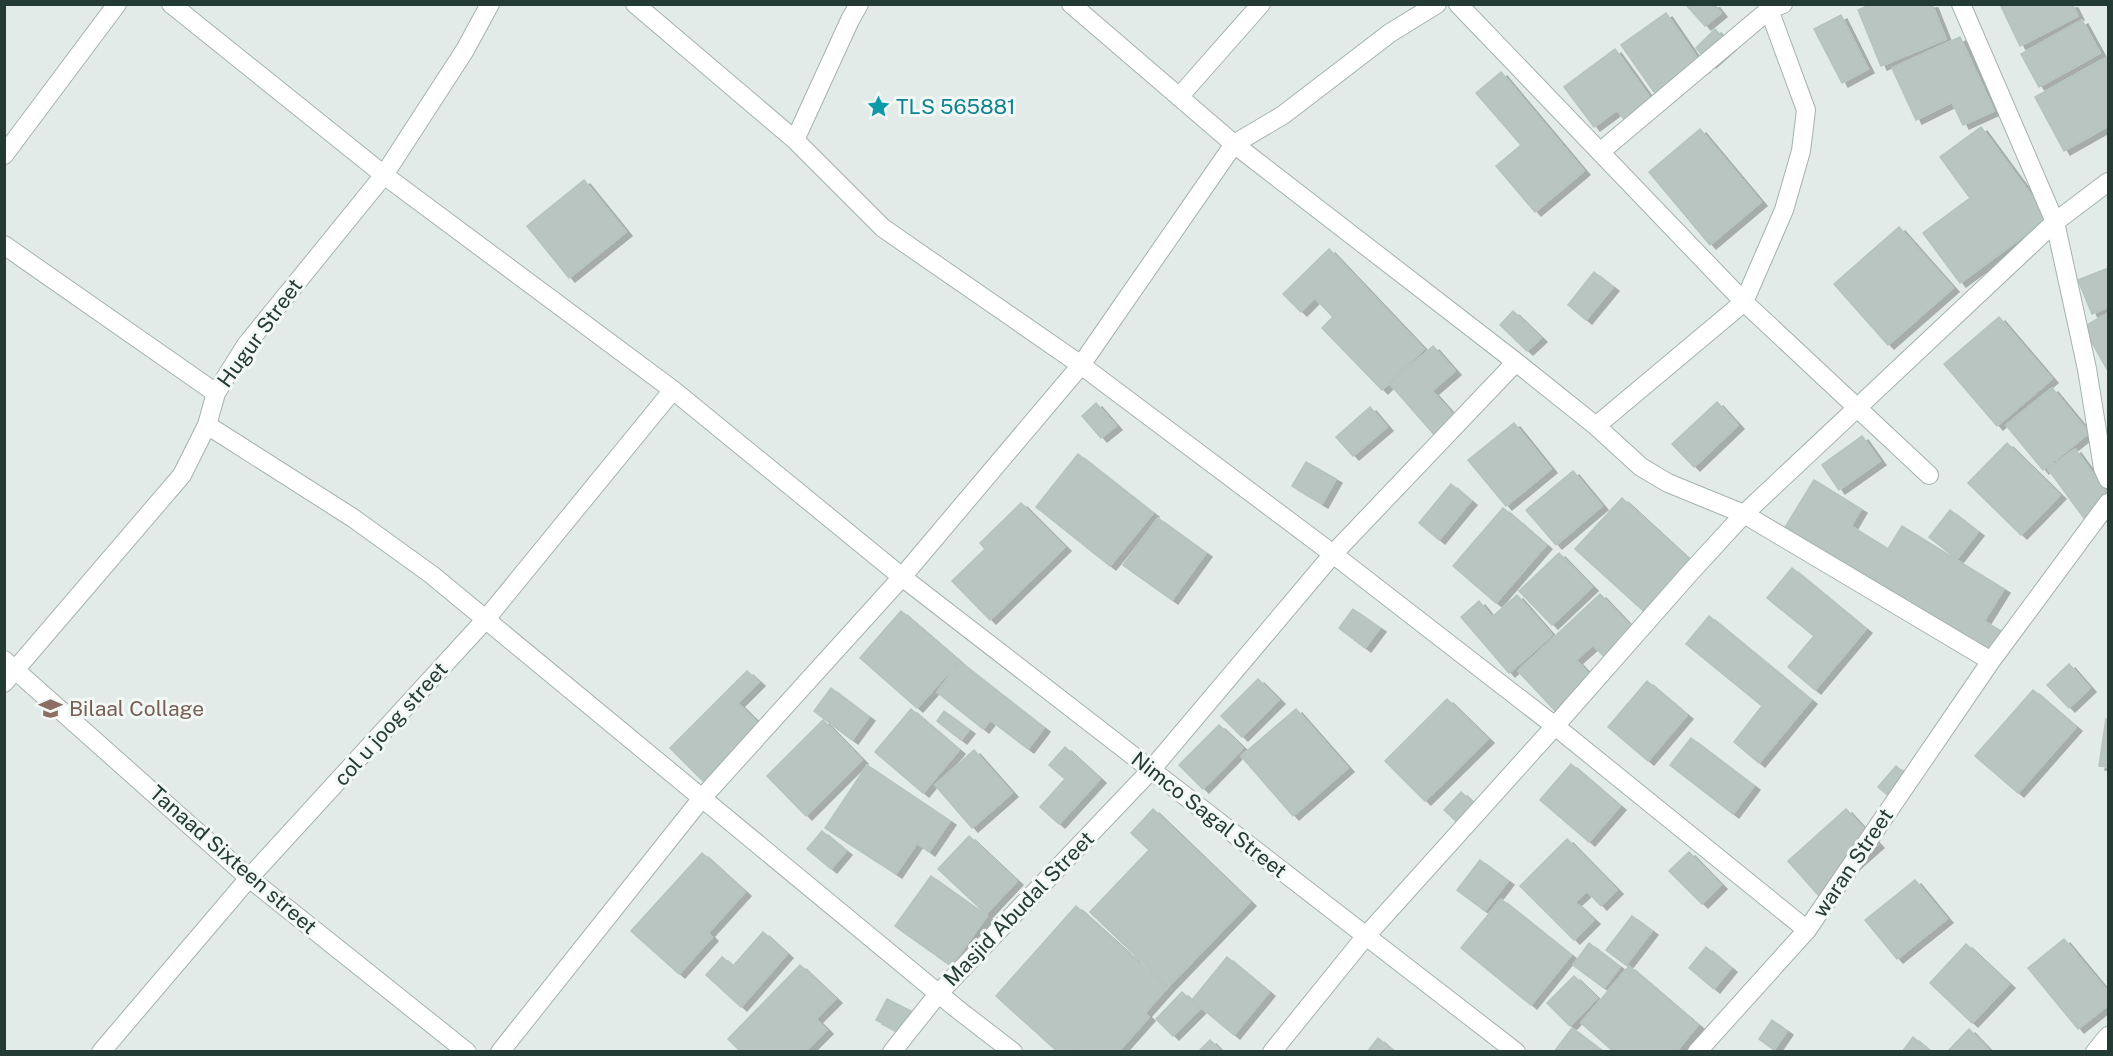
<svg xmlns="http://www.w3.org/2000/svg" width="2113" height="1056" font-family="'Public Sans',sans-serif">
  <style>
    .building { fill: #b8c5c0; stroke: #b5c4be; stroke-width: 1.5; filter: url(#shadow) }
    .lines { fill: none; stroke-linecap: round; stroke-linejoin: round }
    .minor-casing { stroke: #a5b2ae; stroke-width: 20 }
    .minor { stroke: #fff; stroke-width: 18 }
    .labels { text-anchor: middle; stroke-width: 6; stroke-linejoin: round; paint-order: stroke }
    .culture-label { font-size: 21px; fill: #0d838f; stroke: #f2f8f5; text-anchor: start }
    .street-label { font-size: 21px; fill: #243a35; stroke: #f2f8f5 }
    .education-label { font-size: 21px; fill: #785e54; stroke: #f2f8f5; text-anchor: start }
  </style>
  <defs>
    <filter id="shadow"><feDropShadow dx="6" dy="4" stdDeviation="0" flood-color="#0004"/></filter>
  </defs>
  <rect width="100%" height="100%" fill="#e2ebe7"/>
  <path class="building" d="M1688,4h26l7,9 -16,13 -18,-20z
    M1872,4h60l14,35 -65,27 -23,-56z
    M2000,4h72l6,12 -58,30z
    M1666,13l38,55 -45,31 -38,-54z
    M1841,15l27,54 -26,14 -28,-54z
    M2082,20l18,33 -61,34 -18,-33z
    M1715,29l15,17 -20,18 -14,-16z
    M1960,37l34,74 -31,14 -11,-23 -36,18 -24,-52z
    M1615,49l41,57 -27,20 -12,-16 -23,17 -30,-40z
    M2107,57l1,3v66l-44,25 -29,-54z
    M1501,72l83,99 -49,41 -39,-46 25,-21 -45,-52z
    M1981,127l67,91 -88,65 -37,-50 47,-35 -30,-41z
    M1700,129l61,73 -51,43 -61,-73z
    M584,180l42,52 -57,46 -42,-52z
    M1899,227l54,61 -65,57 -54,-61z
    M1329,249l95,100 -42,41 -60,-62 11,-11 -18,-19 -14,14 -18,-18z
    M2108,268v39l-16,7 -14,-34z
    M1594,272l19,15 -27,33 -18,-15z
    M1513,311l28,27 -14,13 -27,-26z
    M2108,313v58l-25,-44z
    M1999,317l53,62 -55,47 -53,-62z
    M1433,346l22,25 -23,20 26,29 -21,18 -47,-54z
    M2052,388l37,45 -46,37 -37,-45z
    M1717,402l21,23 -44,42 -22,-23z
    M1096,403l20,23 -15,12 -19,-22z
    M1370,407l17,20 -34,29 -17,-19z
    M1514,423l37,46 -45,37 -38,-46z
    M1862,436l18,25 -41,29 -17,-25z
    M2007,443l53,52 -39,40 -53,-52z
    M2075,449l33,45v18l-19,13 -41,-56z
    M1078,454l75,59 -43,53 -74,-59z
    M1306,462l30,17 -14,25 -30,-18z
    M1573,471l29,35 -46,39 -30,-35z
    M1814,480l47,29 -10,17 37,23 14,-23 102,63 -20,32 17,10 -14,22 -203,-124z
    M1451,484l20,17 -32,39 -20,-17z
    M1622,498l74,68 -46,51 -75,-68z
    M1021,503l44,44 -75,73 -38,-39 33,-32 -5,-6z
    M1503,508l43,37 -50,58 -43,-37z
    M1950,510l28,22 -21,27 -28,-22z
    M1158,518l48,35 -34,47 -49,-35z
    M1559,553l33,34 -40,38 -33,-34z
    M1792,568l74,61 -51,61 -27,-23 26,-31 -47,-38z
    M1600,594l38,40 -29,28 -16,-17 -17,15 19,21 -36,34 -41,-44z
    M1517,595l35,40 -43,38 -48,-56 18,-16 13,16z
    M1353,609l27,19 -15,20 -26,-20z
    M901,611l58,50 -42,47 -57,-50z
    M1709,616l102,84 -52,63 -25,-21 28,-36 -76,-62z
    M960,662l84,66 -16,21 -38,-29 -7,9 -46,-37z
    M2069,664l21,24 -21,20 -22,-23z
    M747,671l12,11 -21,21 21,21 -56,57 -33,-33z
    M1258,679l21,21 -37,37 -21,-21z
    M1647,681l40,34 -39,46 -40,-34z
    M831,688l38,29 -17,23 -38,-29z
    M2033,690l43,37 -58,66 -43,-37z
    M1447,699l41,40 -63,62 -40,-40z
    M911,709l48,41 -36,43 -48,-41z
    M1296,709l52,59 -55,48 -52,-60z
    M944,711l25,19 -8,10 -24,-19z
    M2106,719h2v48l-9,-1z
    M823,720l39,40 -56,56 -39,-40z
    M1219,725l24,23 -40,41 -24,-24z
    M1691,738l63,48 -21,28 -63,-49z
    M1065,747l35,32 -41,45 -19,-17 25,-28 -16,-14z
    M974,750l38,43 -40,35 -37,-43z
    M1571,764l49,42 -31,36 -49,-42z
    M867,765l83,56 -21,31 -12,-9 -21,31 -71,-46z
    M1896,766l13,11 -18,21 -13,-11z
    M1461,792l15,14 -17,18 -15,-14z
    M1153,809l97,93 -82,85 -78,-75 59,-62 -18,-17z
    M1846,809l32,35 -59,52 -31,-35z
    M822,831l24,20 -15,18 -24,-20z
    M969,836l48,45 -31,33 -48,-45z
    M1567,839l50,51 -16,16 -14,-15 -12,11 19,18 -20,20 -54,-54z
    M1689,852l32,33 -19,19 -33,-33z
    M702,853l43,39 -37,41 4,4 -33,37 -48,-43z
    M1480,860l28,21 -23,30 -28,-21z
    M931,876l56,40 -36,50 -56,-40z
    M1915,880l32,39 -50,40 -32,-39z
    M1501,899l70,56 -40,50 -70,-57z
    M1076,906l91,82 -22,25 4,4 -31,35h-35l-4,-3 -2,3h-19l-62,-56z
    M1632,916l20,15 -26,34 -20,-15z
    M763,932l24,22 -46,53 -35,-32 16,-18 11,9z
    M2064,939l44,53v13l-30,24 -50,-61z
    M1589,943l31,24 -16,21 -31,-23z
    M1966,944l43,40 -37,39 -42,-40z
    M1706,947l25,21 -17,21 -25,-21z
    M1227,957l42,35 -35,43 -42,-35z
    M800,965l36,34 -20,20 11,11 -22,22h-64l-13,-13z
    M1629,966l69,59 -22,27h-62l-33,-29z
    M1574,976l23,22 -27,28 -23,-23z
    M1182,992l18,17 -27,27 -17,-17z
    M887,999l26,13 -11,22 -26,-14z
    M1772,1020l15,11 -13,19 -15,-11z
    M1572,1028l29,22 -1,2h-46z
    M1969,1029l22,23h-44z
    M1913,1037l18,15h-29z
    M1378,1038l16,14h-27z
    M1210,1040l12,12h-24z"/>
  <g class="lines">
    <defs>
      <path id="minor" d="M171,4l213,171 289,215 229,187 614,475
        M635,4l160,136 88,88 198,137 252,189 222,172 252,204
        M1071,4l163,140 282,218 80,64 45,41 27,16 76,31 247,147
        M1458,4l286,298 185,173
        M1961,4l94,218 32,147 16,99 5,11
        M1179,97l82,-93
        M795,140l55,-120 9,-16
        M1600,152l170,-143 13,-5
        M4,155l113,-151
        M4,245l212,148
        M207,425l146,93 79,57 524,433 57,44
        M1596,426l148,-124 40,-92 17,-59 5,-41 -39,-106
        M4,660l245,218 218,174
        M4,683l178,-208 25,-50 9,-32 30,-48 138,-170 81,-125 25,-46
        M101,1052l148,-174 237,-259 187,-229
        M500,1052l202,-254 200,-221 179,-212 153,-221 49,-29 107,-82 47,-29
        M892,1052l46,-58 213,-224 182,-216 183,-192
        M1272,1052l93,-115 190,-211 133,-151 56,-61 311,-292 53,-40
        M1697,1052l110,-122 184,-269 117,-158
        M2095,1052l13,-16"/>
    </defs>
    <use href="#minor" class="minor-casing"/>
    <use href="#minor" class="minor"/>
  </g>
  <defs>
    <symbol id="sight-bare" viewBox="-9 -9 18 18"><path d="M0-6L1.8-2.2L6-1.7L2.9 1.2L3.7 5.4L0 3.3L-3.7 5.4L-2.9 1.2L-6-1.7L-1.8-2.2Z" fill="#0f9aa8" stroke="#f2f8f5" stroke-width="2.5" paint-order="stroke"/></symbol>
    <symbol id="school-bare" viewBox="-9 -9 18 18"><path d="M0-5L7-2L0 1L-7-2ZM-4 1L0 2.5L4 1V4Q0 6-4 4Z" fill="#8d6e63" stroke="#f2f8f5" stroke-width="2.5" paint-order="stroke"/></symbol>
  </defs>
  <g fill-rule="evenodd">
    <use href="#sight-bare" x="862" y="90" width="33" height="33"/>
    <use href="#school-bare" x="34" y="692" width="33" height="33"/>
  </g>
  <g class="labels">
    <g class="culture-label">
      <text x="896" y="114">TLS 565881</text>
    </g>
    <g class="street-label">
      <text transform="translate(260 333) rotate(-54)" y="7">Hugur Street</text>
      <text transform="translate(391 724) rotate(-48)" y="7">col u joog street</text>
      <text transform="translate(1209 815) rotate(38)" y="7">Nimco Sagal Street</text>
      <text transform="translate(233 860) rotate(41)" y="7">Tanaad Sixteen street</text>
      <text transform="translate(1853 863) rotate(-56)" y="7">waran Street</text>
      <text transform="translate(1019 909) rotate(-46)" y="7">Masjid Abudal Street</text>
    </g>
    <g class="education-label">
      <text x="69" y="716">Bilaal Collage</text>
    </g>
  </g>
  <rect width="2113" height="1056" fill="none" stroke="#243a35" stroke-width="12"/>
</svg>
